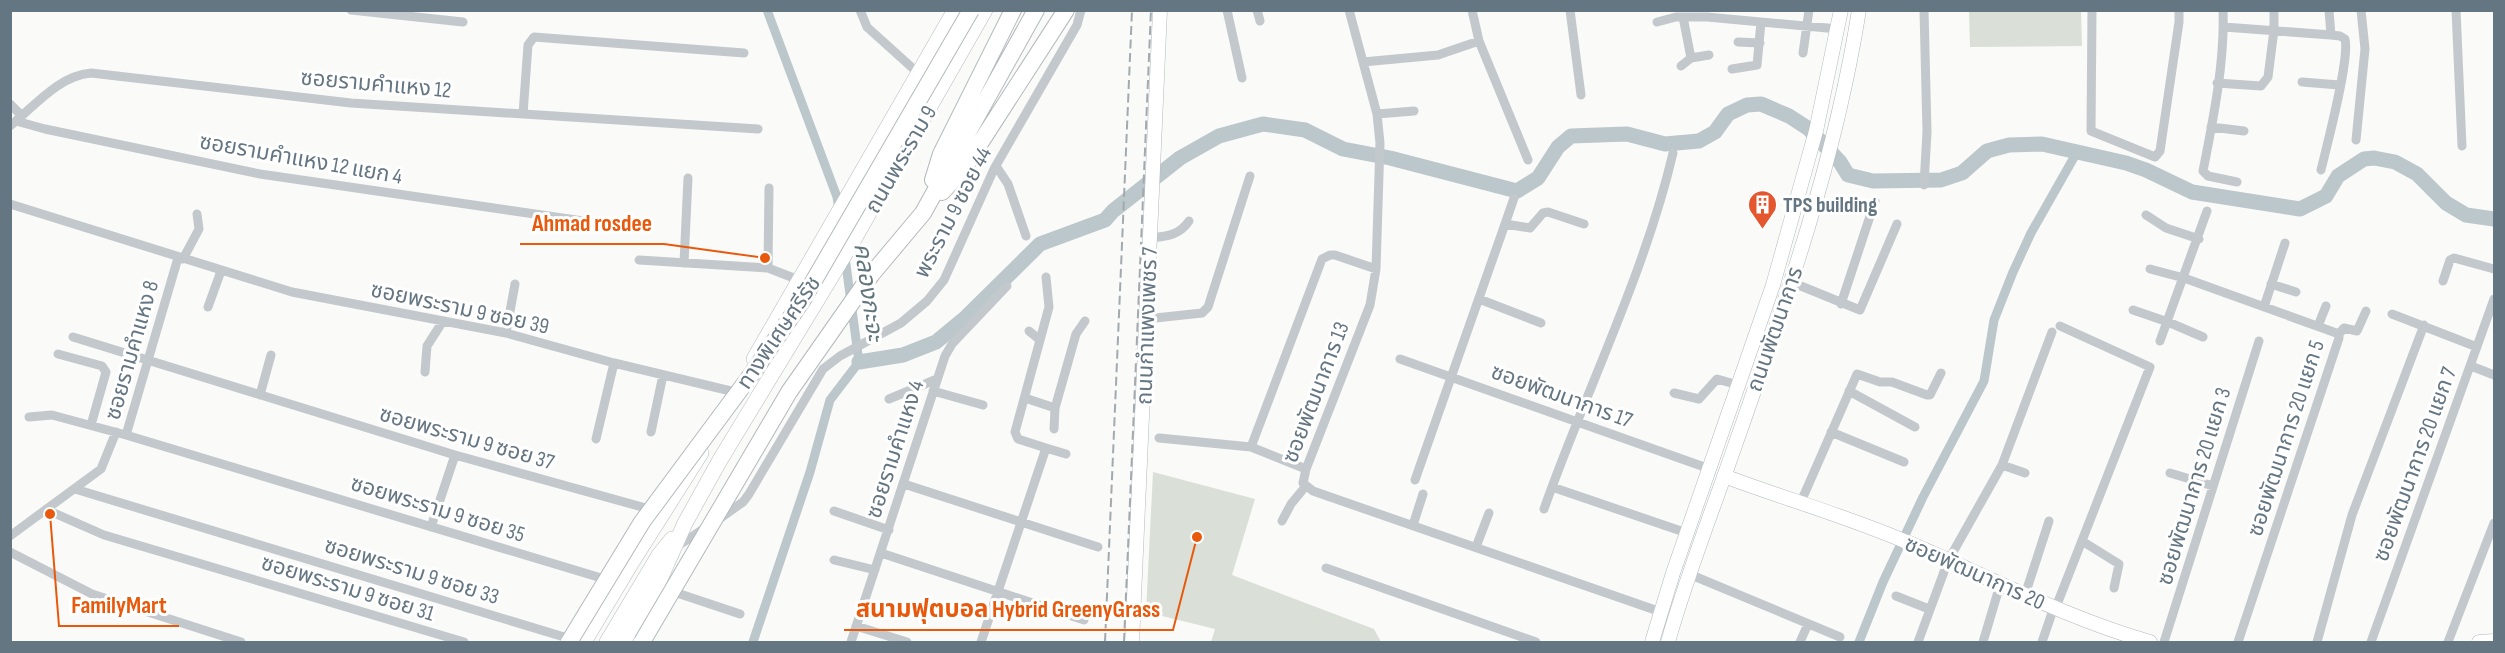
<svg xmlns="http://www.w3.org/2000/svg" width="2505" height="653" font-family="'Sofia Sans Condensed','Noto Sans Thai',sans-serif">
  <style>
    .green { fill: #dadfd7 }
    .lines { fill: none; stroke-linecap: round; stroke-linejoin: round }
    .canal { stroke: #bbc7cb; stroke-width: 9 }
    .river { stroke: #bbc7cb; stroke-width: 15 }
    .secondary-casing { stroke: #b3babf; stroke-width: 15 }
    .primary-casing { stroke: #b5babe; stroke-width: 16 }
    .highway-casing { stroke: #b4b9bd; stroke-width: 18 }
    .street { stroke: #c3c8cc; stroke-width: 9 }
    .secondary { stroke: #fff; stroke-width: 14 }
    .primary { stroke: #fff; stroke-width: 15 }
    .highway { stroke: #fff; stroke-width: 16 }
    .rail { stroke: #a2aab0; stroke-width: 2; stroke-dasharray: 9 4.5; stroke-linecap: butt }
    .highway-bridge-casing { stroke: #b4b9bd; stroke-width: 18; stroke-linecap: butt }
    .highway-bridge { stroke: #fff; stroke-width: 16 }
    .labels { text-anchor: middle; stroke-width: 6; stroke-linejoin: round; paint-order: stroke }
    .street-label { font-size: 22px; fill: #657683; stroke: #fff }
    .poi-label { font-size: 22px; font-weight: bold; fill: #657683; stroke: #fff; text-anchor: start }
    .water-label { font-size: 24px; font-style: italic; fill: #60757c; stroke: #fff }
    .leader { fill: none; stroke: #e8590c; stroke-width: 2 }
    .callout-dot { fill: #e8590c; stroke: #fff; stroke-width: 2 }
    .callout-label { font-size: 24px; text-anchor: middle; font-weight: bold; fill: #e8590c; stroke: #fff; stroke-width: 6; stroke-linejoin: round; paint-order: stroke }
  </style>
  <rect width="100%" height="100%" fill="#fafaf8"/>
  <path class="green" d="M1969,11h112l1,35 -112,1z
    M1153,472l102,27 -23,76 142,54 7,13h-170l4,-13 -69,-17z"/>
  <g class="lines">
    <path class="canal" d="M767,10l70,187 2,13
      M753,642l57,-170 20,-72 29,-38 -14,-105
      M1859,642l24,-60 40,-85 61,-116 10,-61 19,-48 18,-39 46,-81"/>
    <path class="river" d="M859,362l44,-7 33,-13 29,-24 75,-74 65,-24 8,-9 67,-53 39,-22 44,-12 42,6 38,19 47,9 127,33 21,-13 20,-31 13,-11 56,-2 38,10 34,-3 16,-9 13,-18 19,-9 14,-1 28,12 20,13 31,33 8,13 25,6 68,-1 21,-7 25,-22 22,-6 33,-1 84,19 20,7 46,22 108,17 26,-13 12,-20 26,-17 10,-1 21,4 22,12 29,29 20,12 28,4"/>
    <defs>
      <path id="secondary" d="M1724,476c61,23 125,41 185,67 80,34 157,75 241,99
        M1132,642l28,-632
        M1652,642l21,-69 100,-288 43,-154 25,-121
        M1668,642c16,-57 37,-112 57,-168 53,-151 109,-304 134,-464
        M2479,642l15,-1"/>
      <path id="primary" d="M754,359l201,-349
        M584,642l48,-80 69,-109
        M607,642l52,-87 13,-16
        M623,642l34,-56 28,-63 35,-63 133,-219 132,-231"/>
      <path id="highway" d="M933,180l8,-26 72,-144
        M942,192l22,-24 102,-158
        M871,275l52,-62 113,-203"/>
    </defs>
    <use href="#secondary" class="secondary-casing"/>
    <use href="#primary" class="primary-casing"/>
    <use href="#highway" class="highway-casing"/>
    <path class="street" d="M351,10l112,12
      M860,10l7,17 51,46
      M1227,10l15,68
      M1257,10l3,11
      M1349,10l28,104 3,29 -4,126 -6,36 -64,164 -3,14 10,8 348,121
      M1472,10l7,31 49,119
      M1570,10l11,85
      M2092,10l-1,121 64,26 5,-6 19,-129v-12
      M2223,10c2,52 -10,110 -20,161l5,5 29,6
      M2329,10l2,25
      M2456,10l6,136
      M1683,17l8,41
      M1657,22l19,-5h31l131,12
      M2224,27l107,8 9,1 5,3c5,20 -18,106 -24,131
      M1738,42l22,1
      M1803,53l6,-43
      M1363,62l75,-7 41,-14
      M1681,66l10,-8 18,-3
      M1732,69l25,-4 4,-43
      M2302,82l37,3
      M2217,83l44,3 7,-9 6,-47v-20
      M10,104l12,12
      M523,114l5,-69 6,-8 210,16
      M1377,114l37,-3
      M16,121l29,8 215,45 323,47
      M10,126c25,-20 48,-50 81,-53l260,30 407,26
      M2211,127l33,4
      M2356,140l9,-91 -4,-39
      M996,166l12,18 18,52
      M1924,185l3,-53 -3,-122
      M10,204l282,88 214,41 108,30 121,29
      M2146,215l20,13 33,11
      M1505,224l9,-26
      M1150,238c16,-2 29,-2 39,-17
      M183,259l16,-30 -2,-15
      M639,260l129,8 31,12
      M684,263l4,-85
      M768,268l1,-80
      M2150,269l34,9 155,56
      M2443,281l7,-21 4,-2 40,11
      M1791,282l69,28 37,-86
      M2271,284l25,8
      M1479,299l62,24
      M1841,304l34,-103
      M208,307l13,-36
      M2264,307l21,-64
      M2133,310l35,12 35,15
      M2392,314l85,33
      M1146,319l56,-6 6,-6 42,-131
      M2318,326l8,-20
      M1029,331l11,9
      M506,333l9,-49
      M2339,334l5,-6 13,3 9,-20
      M73,337l382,118 198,55
      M2160,341l47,-130
      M58,354l44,12 4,6 -15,53
      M1400,359l310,110
      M2471,366l23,9
      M425,372l2,-26 16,-25
      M933,391l50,14
      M1849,391l66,36
      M1674,393l25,6 18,-20 21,6
      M260,395l11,-40
      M1025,398l30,10 -1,21
      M889,399l48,-20
      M1055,408l21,-74 9,-13
      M29,417l23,-2 74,20 482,145
      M651,432l12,-57
      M1831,432l73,30
      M126,435l52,-177
      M1159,438l92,9 55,22
      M596,439l18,-76
      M1251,447l71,-188 8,-4h5l41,14
      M1046,448l20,6
      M2002,465l23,8
      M2170,473l43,13
      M1415,480l90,-256 25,4 13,-15 5,-1 36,12
      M904,484l194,63
      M1552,487l135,46
      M75,489l499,151
      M1800,504l57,-130 23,8h12l35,13h3l11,-22
      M1544,509c42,-119 100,-233 129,-356
      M47,510l57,25 360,107
      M834,511l55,19
      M719,519l24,-17 6,-8 74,-125 17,-13 61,-33 26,-22 17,-21 50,-111 83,-144 4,-15
      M1282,521l9,-17 14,-17
      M1413,525l10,-31
      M431,527l24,-72
      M10,536l91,-67 15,-37
      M2082,541l37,23 -5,24
      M676,547l29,-19
      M1476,547l13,-34
      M10,552l82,42 149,48
      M881,553l203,67
      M834,560l41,10
      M1326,568l210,74
      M1689,574l151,63
      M668,590l72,24
      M2025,595l24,-74
      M1896,596l33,13
      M2056,607l94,-240 -90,-41
      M856,626l51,16
      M851,642l94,-286 7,-12 55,-58
      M981,642l65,-194 -28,-9 -3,-7 34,-125 -3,-30
      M1800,642l8,-18
      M1918,642l30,-81 54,-96 50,-133
      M1983,642l17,-57
      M2042,642l12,-35
      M2164,642l95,-301
      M2238,642l101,-304v-4
      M2317,642l35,-127 72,-190
      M2371,642l123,-343
      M2448,642l46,-119"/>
    <use href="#secondary" class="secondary"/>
    <use href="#primary" class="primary"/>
    <use href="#highway" class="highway"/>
    <path class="rail" d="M1105,642l27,-632
      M1124,642l27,-632"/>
    <defs>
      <path id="highway-bridge" d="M569,642l73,-120 109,-147 51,-74 169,-291
        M642,642l147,-250 82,-117"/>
    </defs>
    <use href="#highway-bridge" class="highway-bridge-casing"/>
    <use href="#highway-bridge" class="highway-bridge"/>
  </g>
  <defs>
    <symbol id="building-pin" viewBox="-11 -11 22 30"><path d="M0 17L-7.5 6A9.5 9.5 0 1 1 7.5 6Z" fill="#e4572e" stroke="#fff"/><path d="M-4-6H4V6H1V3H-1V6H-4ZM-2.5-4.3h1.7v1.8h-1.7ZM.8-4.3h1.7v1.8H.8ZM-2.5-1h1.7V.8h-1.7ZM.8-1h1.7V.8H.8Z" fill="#fff"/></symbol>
  </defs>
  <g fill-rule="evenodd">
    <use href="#building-pin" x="1746" y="188" width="33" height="45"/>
  </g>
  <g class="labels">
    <g class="street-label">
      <text transform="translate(376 83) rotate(5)" y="8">ซอยรามคำแหง 12</text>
      <text transform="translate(301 158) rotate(10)" y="8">ซอยรามคำแหง 12 แยก 4</text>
      <text transform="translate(900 159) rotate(-60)" y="8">ถนนพระราม 9</text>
      <text transform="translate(952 212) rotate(-63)" y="8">พระราม 9 ซอย 44</text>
      <text transform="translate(460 307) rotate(12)" y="8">ซอยพระราม 9 ซอย 39</text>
      <text transform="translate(1146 326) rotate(-88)" y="8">ถนนกำแพงเพชร 7</text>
      <text transform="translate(1774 329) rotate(-71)" y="8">ถนนพัฒนาการ</text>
      <text transform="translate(778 332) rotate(-56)" y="8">ทางพิเศษศรีรัช</text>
      <text transform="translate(131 350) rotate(-74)" y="8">ซอยรามคำแหง 8</text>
      <text transform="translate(1315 392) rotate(-69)" y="8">ซอยพัฒนาการ 13</text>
      <text transform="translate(1562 395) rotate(20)" y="8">ซอยพัฒนาการ 17</text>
      <text transform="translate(467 437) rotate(16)" y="8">ซอยพระราม 9 ซอย 37</text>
      <text transform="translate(2285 438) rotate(-72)" y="8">ซอยพัฒนาการ 20 แยก 5</text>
      <text transform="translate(894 449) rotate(-72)" y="8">ซอยรามคำแหง 4</text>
      <text transform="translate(2414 464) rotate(-70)" y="8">ซอยพัฒนาการ 20 แยก 7</text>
      <text transform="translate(2193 486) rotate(-73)" y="8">ซอยพัฒนาการ 20 แยก 3</text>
      <text transform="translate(438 508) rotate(17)" y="8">ซอยพระราม 9 ซอย 35</text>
      <text transform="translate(412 570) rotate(17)" y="8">ซอยพระราม 9 ซอย 33</text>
      <text transform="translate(1975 572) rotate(24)" y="8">ซอยพัฒนาการ 20</text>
      <text transform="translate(348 587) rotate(17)" y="8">ซอยพระราม 9 ซอย 31</text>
    </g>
    <g class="poi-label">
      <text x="1783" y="212">TPS building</text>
    </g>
    <g class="water-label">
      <text transform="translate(869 292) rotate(82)" y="8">คลองกะจะ</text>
    </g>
  </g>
  <path class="leader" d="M765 258L664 244H520M50 514L59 626H179M1197 537L1173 630H844"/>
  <g class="callout-dot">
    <circle cx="765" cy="258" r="6"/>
    <circle cx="50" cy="514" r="6"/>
    <circle cx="1197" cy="537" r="6"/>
  </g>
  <g class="callout-label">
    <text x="592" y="231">Ahmad rosdee</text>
    <text x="119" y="613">FamilyMart</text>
    <text x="1008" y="617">สนามฟุตบอล Hybrid GreenyGrass</text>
  </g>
  <rect width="2505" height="653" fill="none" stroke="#657683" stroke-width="24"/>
</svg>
